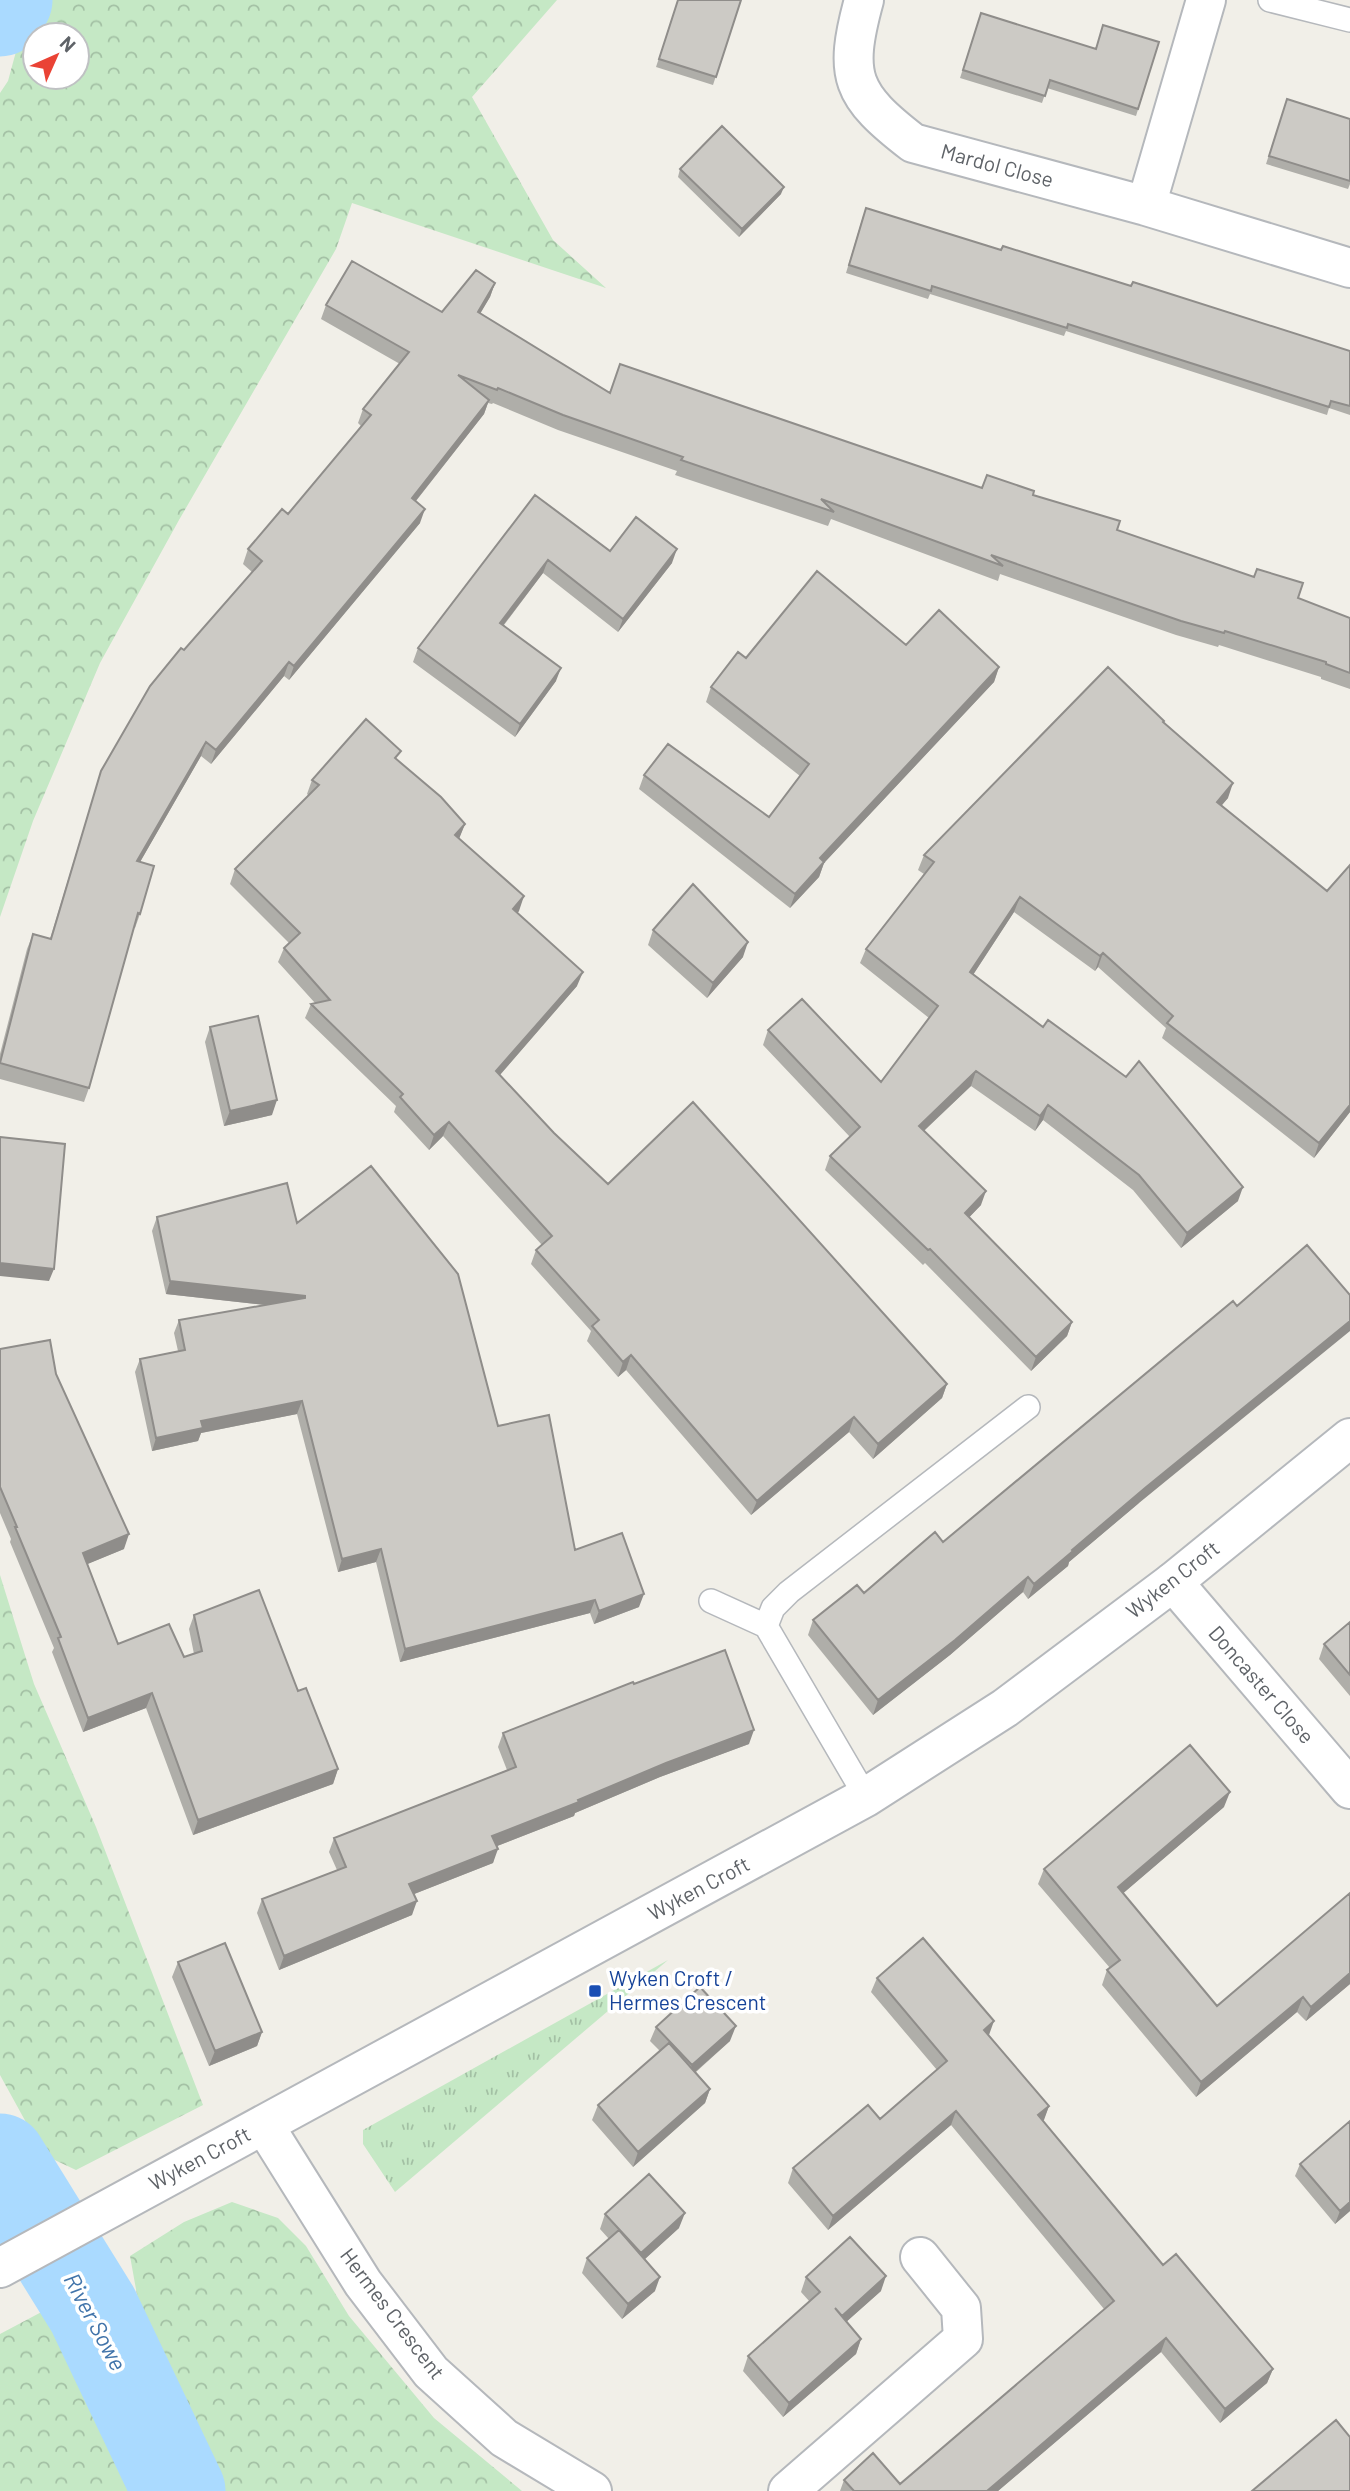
<svg xmlns="http://www.w3.org/2000/svg" width="1350" height="2491" font-family="Barlow,sans-serif">
  <style>
    .grass { fill: url(#grass-tufts) }
    .forest { fill: url(#forest-crowns); fill-rule: evenodd }
    .lines { fill: none; stroke-linecap: round; stroke-linejoin: round }
    .river { stroke: #aadaff; stroke-width: 93 }
    .service-casing { stroke: #b5b8bc; stroke-width: 26 }
    .minor-casing { stroke: #b5b8bc; stroke-width: 42 }
    .tertiary-casing { stroke: #b5b8bc; stroke-width: 42 }
    .service { stroke: #fff; stroke-width: 23 }
    .minor { stroke: #fff; stroke-width: 38 }
    .tertiary { stroke: #fff; stroke-width: 38 }
    .wall { fill: #afaea9 }
    .shaded-wall { fill: #8f8d8a }
    .building { fill: #cccac5; stroke: #8f8d8a; stroke-width: 2 }
    .transit-dot { fill: #1a4fb4; stroke: #fff; stroke-width: 2.5 }
    .labels { text-anchor: middle; stroke-width: 7; stroke-linejoin: round; paint-order: stroke }
    .street-label { font-size: 21px; fill: #5f6368; stroke: #fff }
    .transit-label { font-size: 21px; fill: #164399; stroke: #fff; text-anchor: start }
    .water-label { font-size: 23px; font-style: italic; fill: #4174aa; stroke: #fff }
  </style>
  <defs>
    <pattern id="grass-tufts" width="24" height="20" patternUnits="userSpaceOnUse" patternTransform="scale(1.75)"><rect width="24" height="20" fill="#c5e8c5"/><path d="M3 7l-1-3M5 7V3M7 7l1-3M15 17l-1-3M17 17v-4M19 17l1-3" fill="none" stroke="#a3c0a4"/></pattern>
    <pattern id="forest-crowns" width="20" height="18" patternUnits="userSpaceOnUse" patternTransform="scale(1.75)"><rect width="20" height="18" fill="#c5e8c5"/><path d="M2 6a3 3 0 1 1 6 0M12 15a3 3 0 1 1 6 0" fill="none" stroke="#a3c0a4"/></pattern>
  </defs>
  <rect width="100%" height="100%" fill="#f1efe8"/>
  <path class="grass" d="M668,1960l-273,232 -32,-48v-14z"/>
  <path class="forest" d="M30,0h527l-85,97 81,143 53,48 -254,-85 -16,46 -157,271 -79,143 -67,158 -33,96v-824l8,-12zM35,35h42v42h-42z
    M0,1575l34,109 62,143 107,278 -127,65 -32,-15 -44,-80z
    M232,2202l46,16 28,28 43,70 85,102 88,73h-297l-84,-174 -11,-61 54,-34z
    M66,2299l94,192h-160v-157z"/>
  <g class="lines">
    <path class="river" d="M0,10l6,-10
      M0,2160l93,150 86,181"/>
    <defs>
      <path id="service" d="M1270,0l80,20
        M711,1601l55,25 100,171
        M766,1626l7,-18 16,-16 239,-185"/>
      <path id="minor" d="M864,0c-21,77 -13,95 49,143l233,63
        M1206,0l-60,206 204,62
        M1173,1582l177,207
        M264,2125l99,158 68,89 73,66 88,53
        M788,2491l175,-152 -2,-31 -41,-51"/>
      <path id="tertiary" d="M0,2268l866,-471 139,-89 168,-126 177,-144"/>
    </defs>
    <use href="#service" class="service-casing"/>
    <use href="#minor" class="minor-casing"/>
    <use href="#tertiary" class="tertiary-casing"/>
    <use href="#service" class="service"/>
    <use href="#minor" class="minor"/>
    <use href="#tertiary" class="tertiary"/>
  </g>
  <path class="wall" d="M678,0h63l-28,85 -57,-18z
    M981,13l114,36 64,-7 -23,74 -89,-28 -5,15 -82,-25z
    M1287,99l63,20v65l-2,5 -82,-25z
    M680,169l101,25 -42,43 -61,-60z
    M863,216l138,34 130,36 219,65v64l-21,-7 -2,7 -261,-84 -2,5 -134,-42 -2,5 -82,-26z
    M495,283l-5,14 -10,16 129,80 373,95 51,7 84,35 233,88v71l-29,-10v-2l-102,-32 -1,2 -42,-12 -176,-61 -2,7 -167,-62 -3,7 -153,-51 2,-4 -119,-41 -65,-27 -1,1 -4,-1 -4,11 -68,87 4,22 -131,157 -5,-4 -73,88 -10,-8 -61,106v52l-5,14 -1,-1 -45,161 -5,14 -84,-23v-25l27,-105 6,-15 17,5 51,-168 83,-121 68,-78 -9,-8 5,-15 40,-35 73,-88 -3,-3 5,-14 37,-45 -79,-45 5,-14 116,7z
    M535,495l75,56 62,12 -54,69 -75,-59 -39,52 52,56 -41,56 -102,-75 5,-14z
    M906,645l93,22 -5,15 -170,181 -5,14 -29,31 -151,-119 5,-14 125,42 31,-41 -94,-74 5,-15 35,-29z
    M1164,721l-1,2 65,75 -7,7 106,86 23,-26v247l-36,46 -152,-120 4,-10 -68,-61 -3,4 -81,-59 -41,63 265,226 -57,47 -48,-58 -90,-70 -8,11 -64,-45 -47,45 57,74 -12,12 103,105 -5,14 -36,35 -106,-108 -2,2 -98,-95 5,-14 20,-19 -87,-92 5,-15 113,52 48,-64 -69,-55 6,-14 58,-75 -6,-4 6,-15z
    M397,760l68,64 -6,14 60,73 -2,2 60,73 -77,89 54,58 54,51 339,200 -5,14 -69,61 -24,-27 -98,83 -125,-145 -8,7 -31,-36 4,-10 -60,-67 5,-14 6,-5 -99,-109 -14,14 -35,-38 2,-6 -91,-88 6,-14 4,-1 -37,-41 6,-14 5,-5 -59,-59 5,-15 74,-73 -2,-2 5,-14z
    M653,930l90,27 -36,41 -59,-53z
    M210,1027l62,88 -48,11 -19,-84z
    M157,1217l140,6 201,203 77,124 64,57 -45,17 -4,-11 -190,49 -24,-100 -38,10 -41,-158 -96,19 -3,8 -46,10 -17,-79 5,-13 38,-8 -4,-18 5,-13 87,-15 -100,-11 -14,-63z
    M0,1349l56,25 68,175 -37,15 31,80 66,13 10,-3 -5,-25 5,-14 104,76 40,78 -5,15 -140,51 -47,-127 -63,24 -31,-80 2,-4 -44,-106 1,-3 -11,-26z
    M1139,1503l-70,59 -1,4 -40,33 -5,-7 -73,63 -77,60 -65,-80 5,-15 51,-27 79,-51z
    M1350,1622v74l-31,-37 5,-15z
    M634,1684l115,60 -89,33 -85,36 -1,3 -77,30 -4,17 -79,31 -2,21 -133,55 -22,-57 5,-14 75,-29 -8,-18 5,-14 173,-68 -9,-23 5,-14z
    M1224,1807l-101,86 94,113 133,-113v91l-44,37 -9,-9 -101,85 -94,-112 5,-15 3,-2 -72,-84 6,-15z
    M178,1962l84,70 -5,14 -48,20 -37,-89z
    M877,1978l112,58 60,70 -6,15 120,144 110,104 -6,14 -47,40 -59,-71 -163,139h-158l4,-11 56,4 204,-175 -153,-184 -123,105 -40,-47 5,-15 87,-49 57,-49 -66,-78z
    M656,2027l74,14 -34,31 14,17 -5,14 -72,64 -41,-47 6,-15 62,-54 -10,-10z
    M1300,2164l50,47 -15,13 -40,-48z
    M605,2214l74,14 -34,31 10,32 -33,28 -40,-46 5,-15 22,-19 -9,-10z
    M806,2277l75,14 -35,31 15,17 -5,15 -73,63 -40,-46 5,-15 62,-54 -9,-10z"/>
  <path class="shaded-wall" d="M784,187l-3,7 -42,43 3,-8z
    M495,283l-5,14 -17,29 5,-14z
    M489,400l-5,14 -77,98 5,-14z
    M425,509l-5,14 -131,157 5,-14z
    M677,549l-5,14 -54,69 5,-13z
    M548,560l-5,13 -48,63 5,-13z
    M289,662l-5,14 -73,88 5,-14z
    M999,667l-5,15 -170,181 -5,14 -29,31 5,-14 25,-36z
    M561,668l-5,13 -41,56 5,-13z
    M206,742l-5,14 -69,120 5,-15z
    M1233,783l-5,15 -16,19 5,-15z
    M465,824l-6,15 -4,-4z
    M524,896l-5,15 -11,13 5,-15z
    M1020,897l-6,15 -49,75 5,-15z
    M748,942l-5,15 -36,41 6,-15z
    M1103,953l-5,14 -3,4 5,-15z
    M583,972l-6,14 -86,99 5,-14z
    M976,1071l-5,15 -57,54 5,-14z
    M277,1100l-5,15 -48,11 6,-15z
    M1048,1105l-5,15 -8,11 5,-15z
    M1350,1105v7l-36,46 5,-15z
    M449,1122l-6,14 -14,14 5,-15z
    M1243,1187l-5,14 -57,47 6,-15z
    M986,1191l-5,14 -21,22 5,-14z
    M0,1263l54,6 -5,12 -49,-5z
    M170,1281l135,15 -4,13 -135,-15z
    M1350,1321v10l-211,172 -70,59 -1,4 -40,33 6,-15 38,-34 73,-62z
    M1072,1322l-5,14 -36,35 5,-14z
    M631,1355l-5,15 -8,7 5,-15z
    M947,1384l-5,14 -69,61 5,-15z
    M302,1401l-5,13 -96,19 -3,8 -46,10 4,-13 45,-17z
    M854,1417l-5,15 -98,83 6,-14z
    M129,1534l-5,15 -46,19 5,-15z
    M381,1549l-5,13 -38,10 4,-13z
    M1028,1577l-5,15 -73,63 -77,60 5,-15z
    M644,1594l-5,13 -45,17 5,-13z
    M595,1600l-5,13 -190,49 5,-13z
    M152,1693l-6,15 -63,24 5,-14z
    M754,1730l-5,14 -89,33 -85,36 -1,3 -87,34 5,-14 174,-73z
    M338,1769l-5,15 -140,51 5,-15z
    M1230,1792l-6,15 -111,95 5,-15z
    M498,1849l-5,14 -89,35 5,-14z
    M417,1901l-5,14 -133,55 5,-14z
    M1350,1973v11l-44,37 5,-14z
    M1303,1997l-6,15 -101,85 5,-15z
    M994,2021l-5,14 -10,9 5,-14z
    M736,2026l-6,15 -44,39 6,-15z
    M262,2032l-5,14 -48,20 6,-15z
    M710,2089l-5,14 -72,64 5,-15z
    M1049,2106l-5,14 -11,9 5,-14z
    M956,2111l-5,14 -123,105 5,-14z
    M1350,2202v9l-15,13 5,-13z
    M685,2213l-6,15 -44,40 6,-15z
    M886,2276l-5,15 -45,40 6,-15z
    M660,2277l-5,14 -33,28 6,-15z
    M1166,2338l-5,14 -163,139h-11z
    M861,2339l-5,15 -73,63 6,-14z
    M1273,2369l-6,14 -47,40 5,-14z"/>
  <path class="building" d="M678,0h63l-25,77 -57,-18z
    M981,13l115,36 7,-24 56,17 -21,67 -88,-29 -5,16 -82,-26z
    M1287,99l63,20v62l-81,-25z
    M722,126l62,61 -42,42 -62,-60z
    M866,208l135,42 2,-4 128,40 2,-4 217,69v55l-19,-5 -2,6 -261,-83 -1,4 -135,-42 -1,5 -82,-26z
    M352,261l90,51 34,-42 19,13 -17,29 132,81 10,-29 362,124 5,-13 47,16 -1,4 87,26 -3,9 137,47 3,-8 46,14 -5,15 52,20v55l-24,-9v-2l-101,-31 -1,2 -43,-12 -190,-66 12,11 -182,-67 13,13 -153,-52 2,-3 -120,-42 -65,-27 -1,2 -39,-15 31,25 -77,98 13,11 -131,157 -5,-4 -73,88 -10,-8 -69,119 17,5 -14,48 -2,-1 -49,175 -89,-25 33,-129 18,5 50,-168 49,-85 31,-38 3,2 78,-89 -14,-12 34,-40 6,5 83,-99 -8,-6 46,-57 -83,-47z
    M535,495l75,56 26,-34 41,32 -54,70 -75,-59 -48,63 61,45 -41,56 -102,-76z
    M817,571l89,74 33,-35 60,57 -179,191 4,4 -29,32 -151,-119 24,-31 101,73 40,-53 -98,-77 27,-35 8,6z
    M1108,667l56,54 -1,1 70,61 -16,19 110,89 23,-26v240l-31,38 -152,-120 6,-7 -70,-63 -3,3 -80,-59 -50,75 73,55 5,-7 78,57 13,-16 104,126 -56,46 -48,-58 -91,-70 -8,11 -64,-45 -57,55 67,65 -21,22 107,109 -36,35 -106,-108 -2,1 -98,-94 30,-29 -92,-97 34,-31 79,83 57,-76 -72,-57 68,-87 -10,-7z
    M366,719l35,32 -6,7 46,39 24,27 -10,11 69,61 -11,13 70,63 -87,99 58,62 54,51 85,-82 254,282 -69,60 -24,-27 -97,84 -126,-146 -8,7 -31,-36 7,-6 -63,-70 16,-14 -103,-114 -15,13 -34,-38 3,-3 -92,-90 19,-4 -46,-52 16,-15 -65,-64 84,-84 -7,-5z
    M693,884l55,58 -35,41 -60,-53z
    M258,1016l19,84 -47,11 -20,-84z
    M0,1137l65,7 -11,125 -54,-6z
    M371,1166l87,108 40,152 51,-11 26,135 47,-17 22,61 -45,17 -4,-11 -190,49 -24,-100 -39,10 -40,-158 -101,20 2,7 -47,10 -16,-79 45,-9 -6,-30 126,-22v-2l-135,-15 -13,-64 130,-34 10,40z
    M1307,1245l43,50v26l-205,167 -73,62 1,1 -39,33 -6,-7 -73,63 -77,60 -65,-80 44,-35 7,8 71,-61 8,10 290,-241 4,5z
    M50,1340l6,34 73,160 -46,19 35,91 51,-20 15,33 18,-6 -8,-36 65,-25 39,101 8,-3 32,81 -140,51 -46,-127 -64,25 -30,-80 3,-1 -46,-110h2l-17,-40v-138z
    M1350,1622v53l-26,-31z
    M725,1650l29,80 -88,33 -88,37 1,2 -87,34 6,13 -89,35 8,17 -133,55 -22,-57 84,-32 -12,-29 182,-71 -13,-34 130,-51 1,2z
    M1190,1745l40,47 -112,95 99,119 133,-113v80l-39,34 -8,-10 -102,85 -94,-112 13,-10 -76,-91z
    M923,1938l71,83 -10,9 65,76 -11,9 125,150 13,-11 97,115 -48,40 -59,-71 -179,153h-133l-10,-11 29,-27 27,31 214,-183 -158,-190 -123,105 -40,-48 75,-63 12,14 67,-58 -70,-83z
    M225,1943l37,89 -47,19 -37,-89z
    M700,1987l36,39 -44,39 -36,-38z
    M669,2043l41,46 -72,63 -40,-47z
    M1350,2121v81l-10,9 -40,-47z
    M649,2174l36,39 -44,40 -36,-39z
    M619,2230l41,47 -32,27 -41,-46z
    M850,2237l36,39 -44,40 -7,-8 26,31 -72,64 -41,-47 72,-64 -14,-15z
    M1336,2420l14,17v54h-98z"/>
  <rect class="transit-dot" x="588" y="1984" width="14" height="14" rx="3.5"/>
  <g class="labels">
    <g class="street-label">
      <text transform="translate(997 166) rotate(15)" y="7">Mardol Close</text>
      <text transform="translate(1173 1580) rotate(-38)" y="7">Wyken Croft</text>
      <text transform="translate(1261 1685) rotate(49)" y="7">Doncaster Close</text>
      <text transform="translate(699 1889) rotate(-28)" y="7">Wyken Croft</text>
      <text transform="translate(200 2159) rotate(-28)" y="7">Wyken Croft</text>
      <text transform="translate(392 2314) rotate(53)" y="7">Hermes Crescent</text>
    </g>
    <g class="transit-label">
      <text x="609" y="1986">Wyken Croft /<tspan x="609" dy="24">Hermes Crescent</tspan></text>
    </g>
    <g class="water-label">
      <text transform="translate(95 2322) rotate(62)" y="8">River Sowe</text>
    </g>
  </g>
  <g transform="translate(56 56) rotate(45)"><circle r="33" fill="#ffffff" stroke="#bfc1c3" stroke-width="2"/>
  <path d="M0-5L12 26L0 18L-12 26Z" fill="#ea4335"/>
  <text y="-10" font-size="19" font-weight="bold" text-anchor="middle" fill="#5f6368">N</text>
  </g>
</svg>
